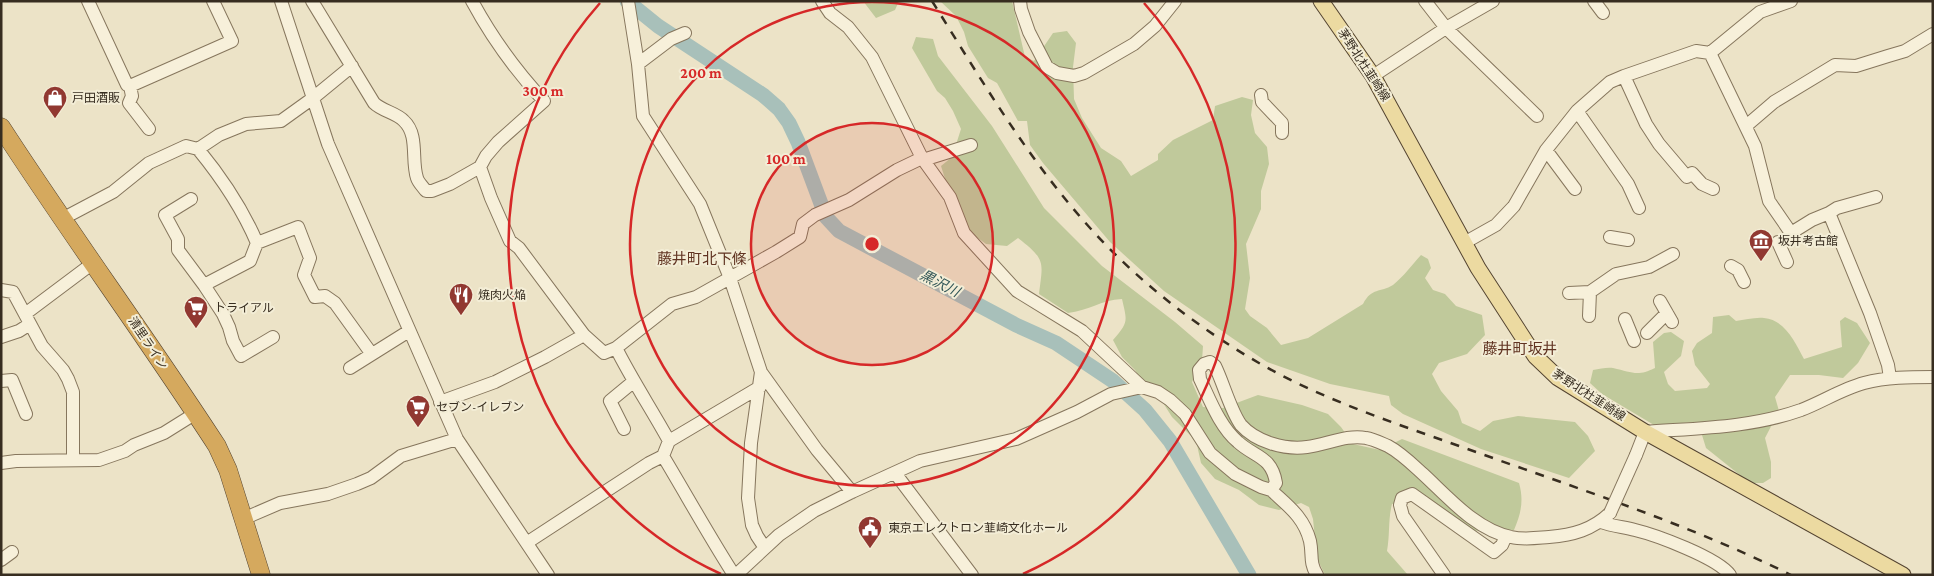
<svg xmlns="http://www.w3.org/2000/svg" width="1934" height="576" font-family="'Crimson Pro','Noto Sans JP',serif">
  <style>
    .green { fill: #c0c99b }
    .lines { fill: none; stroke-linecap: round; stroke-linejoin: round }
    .river { stroke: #a8c0ba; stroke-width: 15 }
    .minor-casing { stroke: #86765d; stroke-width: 14 }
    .major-casing { stroke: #544431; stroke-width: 17 }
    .highway-casing { stroke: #544431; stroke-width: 19 }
    .minor { stroke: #f7f0da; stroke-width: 12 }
    .major { stroke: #ecdaa1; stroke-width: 15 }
    .highway { stroke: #d5a95e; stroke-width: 18 }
    .rail { stroke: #372d20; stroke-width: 2.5; stroke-dasharray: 9 9; stroke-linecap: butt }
    .minor-bridge-casing { stroke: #86765d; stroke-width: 14; stroke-linecap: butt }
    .minor-bridge { stroke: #f7f0da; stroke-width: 12 }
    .ring { fill: none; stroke: #d62828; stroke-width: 2.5 }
    .labels { text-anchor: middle; stroke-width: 4; stroke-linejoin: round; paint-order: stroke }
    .street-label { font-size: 12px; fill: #372d20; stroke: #f3edd6 }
    .poi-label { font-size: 12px; fill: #372d20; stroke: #f3edd6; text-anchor: start }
    .water-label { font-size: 14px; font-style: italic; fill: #305556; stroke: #f3edd6 }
    .quarter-label { font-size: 15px; fill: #613422; stroke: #f3edd6 }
    .centre { fill: #d62828; stroke: #f3edd6; stroke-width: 2.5 }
    .ring-label { font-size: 15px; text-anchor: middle; font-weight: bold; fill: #d62828; stroke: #f3edd6; stroke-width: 4; stroke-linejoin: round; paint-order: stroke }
  </style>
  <rect width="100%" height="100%" fill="#ece3c7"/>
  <path class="green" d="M863,1h36l-4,9 -19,8z
    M940,1h72l13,56 9,4 19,-28 14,-2 9,12 -3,24 1,32 8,19 19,30 20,13 10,15 27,-16v-6l15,-14 40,-20 2,-14 27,-9 11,3 -2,15 4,18 12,14 2,17 -8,27v18l-15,35 4,34 -5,31 5,7 17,12 14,17 27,-7 55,-34c9,-17 17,-11 30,-19 10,-8 19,-20 28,-30l7,4 3,9 -6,10 8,12 12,4 11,12 26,9 3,20 -18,19 -28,9 -7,11 9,17 17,20 4,12 18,8 13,-10 25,-5 57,6 13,14 7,15 -26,27 -88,-29 -78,-35 -12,-9 -2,-9 -59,-12 -63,-22 -103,-71 -54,-49 -67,-79 -13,-18 -3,-24h-9l-21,-38 -9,-5 -20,-32 -4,-14 -8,-16z
    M916,37l17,2 5,17 54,70 52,82 58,58 73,56 28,24 -1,15 -10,21 11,25 20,1 35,-13 44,10 26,9 13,13 12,17 27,6 22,-11 117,44c5,17 2,31 -5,47l-52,1 -46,-29 -9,-1 -15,3c-4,15 -2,31 -5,47l21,24h-83l-8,-17 -4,-39 -4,-12 -8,-4 -22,7 -20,-5 -20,-15 -24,-11 -14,-16 -4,-18 -6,-9 -19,-19 -12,-19 -9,-2 -16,-26 -13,-13 -9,-17c16,-18 14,-19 9,-41 -21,1 -34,12 -54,14l-29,-19c4,-33 7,-34 -21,-56l-11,8 -21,-2 -15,-11 -25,-51 -5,-16 11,-9 9,-28 -8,-18 -8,-13 -8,-7 -25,-43z
    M1729,315l7,6c9,-1 19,-4 28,-3 21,2 31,24 40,41l38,-12 -2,-26 5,-4 12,6 13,20 -12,20 -15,15 -24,-3h-29l-15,22 4,14 -14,27 6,24v16l-8,5h-10l-12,-7 -35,-28 -4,-13 -6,-13 -42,3 -52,-31 -12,-11 3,-13c7,-1 14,-3 20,-2 19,4 24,9 42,0l-2,-26 11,-9 7,-1 13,9 -3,15 -17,16 4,12 7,7 32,-3 3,-4 -15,-19 -3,-14 5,-8 15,-10 1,-16z"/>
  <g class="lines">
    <path class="river" d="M627,1l31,25 105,69 16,14 10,14 9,19 28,75 13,14 177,94 40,18 57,38 32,29 25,31 79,134"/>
    <defs>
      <path id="minor" d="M88,1l39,84 3,1 2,10 -3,7 20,26
        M281,1l47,143 129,295 91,136
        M312,1l62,102c8,8 23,10 30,18 15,14 7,39 13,57 1,4 6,9 9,13h6l18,-7 30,-17 6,-11 12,-14 46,-41c-28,-30 -52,-63 -72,-100
        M628,1l10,63 5,52 57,88 30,74 31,94 -10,71 -3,55 4,27 5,11 8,12
        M822,1l8,12 18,14 24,30 50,101 28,39 14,36 53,58 65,40 60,56
        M1020,1l1,8 8,23 18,35 10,6 17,3 10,-3 50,-29 21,-18 20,-25
        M1425,1l21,27 91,88
        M1594,1l9,12
        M1710,53l45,93 14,55 22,32 21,-13 17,-7 41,100 18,52 2,13
        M638,64l33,-25 14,-6
        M1373,76l73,-48 47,-27
        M1624,76l22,48 13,20 28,33
        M130,86l102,-45 -19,-40
        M1261,95l1,7 20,21v10
        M1577,111l51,73 11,24
        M1746,126l28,-24 61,-37 21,1 32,-10 17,-5 28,-17
        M198,149c23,28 45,61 59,94l-7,18 -46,24
        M1546,150l29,39
        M923,160l48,-15
        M480,167l11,31 19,43 9,7 65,87 20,18 12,-5 56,-44 24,-7 80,-45 24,-15 3,-13 12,-9 34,-15 48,-30 25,-12
        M1692,173l10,11 11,5
        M191,199l-26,16 13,24v11l26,35 19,29 6,13 4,14 8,15 32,-19
        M1829,213l8,-5 39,-11
        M62,219l51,-27 36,-29 37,-17 12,3 21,-14 27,-11 35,-3 32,-23 39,-32
        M1610,237l18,3
        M1778,242l9,20
        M257,243l41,-16 12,31 -6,17 11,22 10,-1 10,7 36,50
        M1464,243l32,-18 18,-19 32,-56 31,-39 33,-29 14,-6 72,-25 14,2 50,-41 31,-11
        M1731,266l7,4 6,12
        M1,290l12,2 29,54 21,24 5,9 5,13v68
        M1569,293l21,-1 26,-18 33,-7 24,-13
        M1660,301l12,21
        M25,314l68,-51
        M1589,316l1,-24
        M1625,319l9,22
        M1647,333l20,-20
        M1,337l18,-6 11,-7
        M350,368l59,-37
        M761,372l56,78 35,42
        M1,381l11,-1 14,34
        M440,402l55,-20 50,-25 39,-22
        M624,429l-14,-28 23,-19
        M669,441l91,-54
        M1636,455l9,-23c53,-4 105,-4 156,-22 21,-8 41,-21 63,-27 23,-6 46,-6 69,-6
        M663,456c24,40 46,80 71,119
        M1,463l15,-2 83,-1 26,-9 9,-6 30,-12 32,-20
        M895,473l77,102
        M1271,490c17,16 33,27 39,51 3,14 -1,21 7,34
        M243,519l37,-16 48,-9 29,-10 14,-6 30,-22 56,-17
        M1601,522c11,4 22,5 34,8 21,5 83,28 95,45
        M528,542l121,-79 14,-7 6,-15c-17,-31 -37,-61 -53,-93
        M1,560l11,-8
        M736,575l43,-40 35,-24 38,-19 68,-31 96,-22 61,-27 34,-18 31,-7 16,5 12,8 15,14 25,39 25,21 26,13 10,3 5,-7c-4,-27 -22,-26 -38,-41 -18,-15 -28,-42 -38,-63l-1,-9 5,-6 6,-2 5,4c8,16 16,46 26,59 15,17 44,25 66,22 19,-2 40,-13 59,-9 7,1 15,5 22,8 13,7 24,18 35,28 25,23 53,56 88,63 13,3 25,1 38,0 24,-2 43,-7 61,-24
        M1444,575l-41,-59 -3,-11 2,-7 10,-4 82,58 8,-7 4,-9"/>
      <path id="major" d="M1321,1l52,75 105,192 57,88 23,22 87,54 258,143"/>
      <path id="highway" d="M1,127c70,108 146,211 216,319l11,24 33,105"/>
    </defs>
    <use href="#minor" class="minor-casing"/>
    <use href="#major" class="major-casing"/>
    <use href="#highway" class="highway-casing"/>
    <use href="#minor" class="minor"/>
    <use href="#major" class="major"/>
    <use href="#highway" class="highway"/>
    <path class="rail" d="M932,1c57,91 111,184 189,259 46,44 100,83 156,113 63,33 132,55 199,79 106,38 214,73 315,123"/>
    <defs>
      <path id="minor-bridge" d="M1610,513l26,-58"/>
    </defs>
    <use href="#minor-bridge" class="minor-bridge-casing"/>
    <use href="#minor-bridge" class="minor-bridge"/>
  </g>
  <circle cx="872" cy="244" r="121" fill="#d62828" fill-opacity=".12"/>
  <g class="ring">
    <circle cx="872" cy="244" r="121"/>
    <circle cx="872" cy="244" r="242"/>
    <path d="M721 574A363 363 0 0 1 600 3M1144 3A363 363 0 0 1 1023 574"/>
  </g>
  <defs>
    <symbol id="shop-pin" viewBox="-11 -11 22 30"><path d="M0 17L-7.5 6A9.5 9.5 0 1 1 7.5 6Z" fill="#913831" stroke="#f3edd6"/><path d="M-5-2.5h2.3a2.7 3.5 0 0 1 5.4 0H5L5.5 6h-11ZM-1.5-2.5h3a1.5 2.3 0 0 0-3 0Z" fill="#fff"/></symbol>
    <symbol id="museum-pin" viewBox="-11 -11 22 30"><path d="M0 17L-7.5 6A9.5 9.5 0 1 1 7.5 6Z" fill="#913831" stroke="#f3edd6"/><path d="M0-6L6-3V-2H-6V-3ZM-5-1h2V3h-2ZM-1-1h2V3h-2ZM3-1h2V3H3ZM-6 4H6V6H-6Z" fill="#fff"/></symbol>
    <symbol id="restaurant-pin" viewBox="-11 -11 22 30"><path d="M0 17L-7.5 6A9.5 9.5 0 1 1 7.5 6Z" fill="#913831" stroke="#f3edd6"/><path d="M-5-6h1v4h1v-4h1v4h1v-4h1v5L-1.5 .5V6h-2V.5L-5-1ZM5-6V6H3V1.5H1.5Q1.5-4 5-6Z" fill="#fff"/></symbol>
    <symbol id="supermarket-pin" viewBox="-11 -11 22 30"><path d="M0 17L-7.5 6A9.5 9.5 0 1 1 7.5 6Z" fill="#913831" stroke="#f3edd6"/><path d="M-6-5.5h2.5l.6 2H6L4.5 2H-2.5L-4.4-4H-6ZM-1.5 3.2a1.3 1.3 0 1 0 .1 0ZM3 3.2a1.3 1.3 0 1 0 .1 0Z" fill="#fff"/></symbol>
    <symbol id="civic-pin" viewBox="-11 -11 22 30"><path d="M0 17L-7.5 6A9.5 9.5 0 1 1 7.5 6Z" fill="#913831" stroke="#f3edd6"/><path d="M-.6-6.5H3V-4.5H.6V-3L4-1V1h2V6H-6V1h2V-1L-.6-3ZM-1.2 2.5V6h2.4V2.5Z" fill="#fff"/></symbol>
  </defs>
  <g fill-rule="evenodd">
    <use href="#shop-pin" x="41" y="84" width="28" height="38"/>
    <use href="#museum-pin" x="1747" y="227" width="28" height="38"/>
    <use href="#restaurant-pin" x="447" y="281" width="28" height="38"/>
    <use href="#supermarket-pin" x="182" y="294" width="28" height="38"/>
    <use href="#supermarket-pin" x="404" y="393" width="28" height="38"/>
    <use href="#civic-pin" x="856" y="514" width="28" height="38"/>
  </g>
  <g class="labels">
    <g class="street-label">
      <text transform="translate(1364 65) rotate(57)" y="4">茅野北杜韮崎線</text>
      <text transform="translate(148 343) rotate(56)" y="4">清里ライン</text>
      <text transform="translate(1589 395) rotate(33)" y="4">茅野北杜韮崎線</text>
    </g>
    <g class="poi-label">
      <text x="72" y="102">戸田酒販</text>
      <text x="1778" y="245">坂井考古館</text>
      <text x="478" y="299">焼肉火焔</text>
      <text x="214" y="312">トライアル</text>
      <text x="436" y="411">セブン-イレブン</text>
      <text x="888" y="532">東京エレクトロン韮崎文化ホール</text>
    </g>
    <g class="water-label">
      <text transform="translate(940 283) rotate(27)" y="5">黒沢川</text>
    </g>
    <g class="quarter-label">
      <text x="702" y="264">藤井町北下條</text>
      <text x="1520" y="354">藤井町坂井</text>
    </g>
  </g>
  <circle cx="872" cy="244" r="8" class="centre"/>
  <g class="ring-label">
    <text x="701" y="78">200 m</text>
    <text x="543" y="96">300 m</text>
    <text x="786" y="164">100 m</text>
  </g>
  <rect width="1934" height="576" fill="none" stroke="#372d20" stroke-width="5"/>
</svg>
